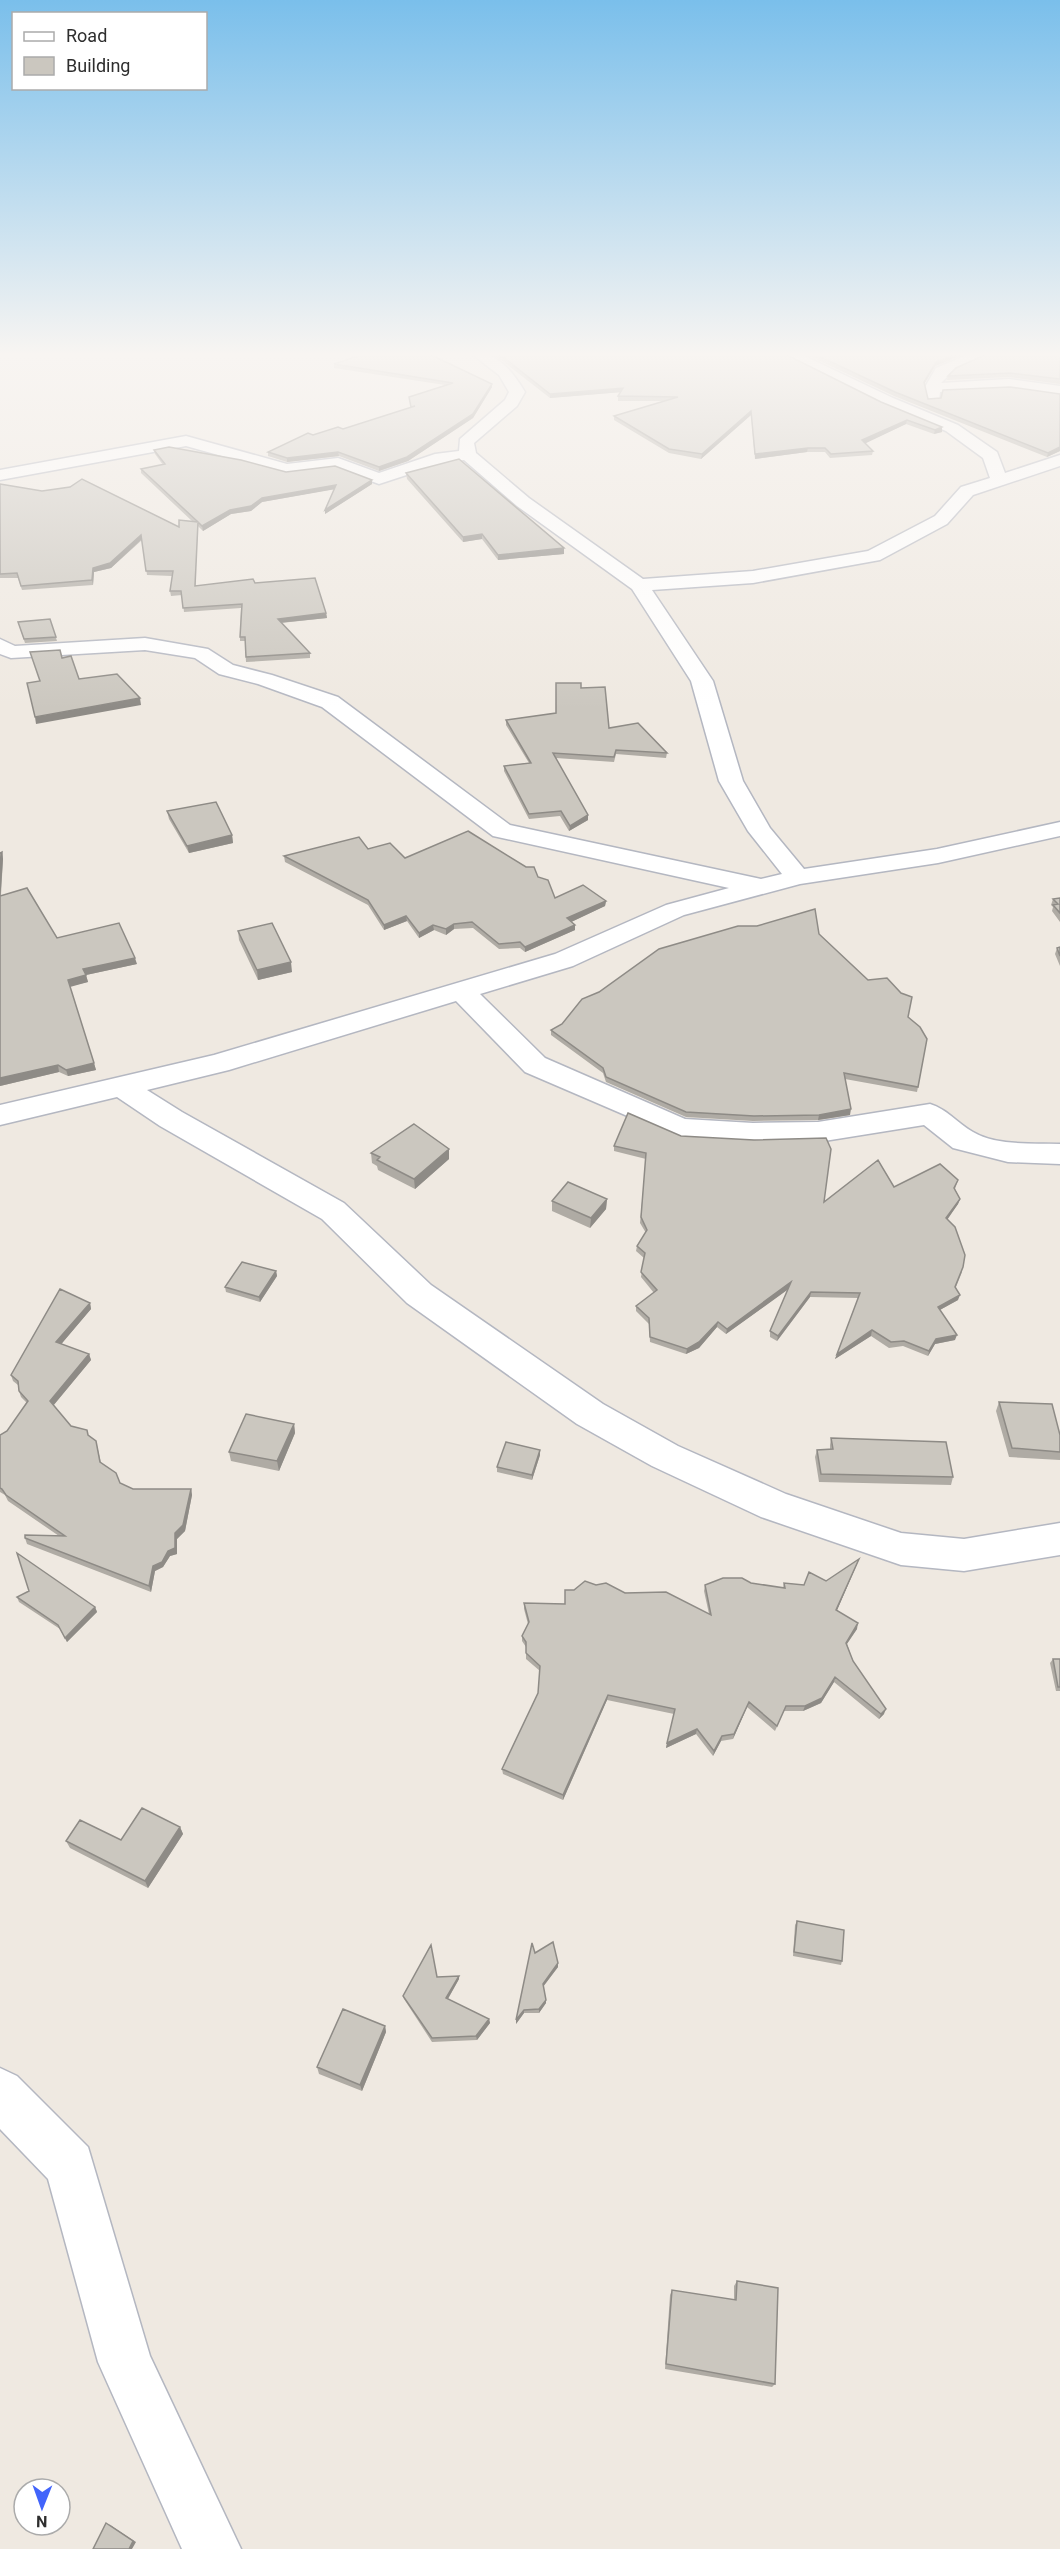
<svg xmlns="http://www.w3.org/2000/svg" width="1060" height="2549" font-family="Roboto,sans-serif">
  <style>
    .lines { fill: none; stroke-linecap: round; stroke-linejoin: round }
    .street-casing { stroke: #b4b7c1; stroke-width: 3 }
    .street { fill: #fff; fill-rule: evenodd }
    .wall { fill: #afaba4 }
    .shaded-wall { fill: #8e8b86 }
    .building { fill: #cbc7bf; stroke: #8e8b86; stroke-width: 1.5 }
  </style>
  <rect width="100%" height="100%" fill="#efe9e1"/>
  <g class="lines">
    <defs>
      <path id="street" d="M469,352c28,0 42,17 56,40l-8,14 -43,37 2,10 53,45 114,81 110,-8 115,-20 67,-35 26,-29 29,-9 -7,-20 -37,-27 -65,-27 -103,-52h18l97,46 65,27 39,27 8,21 55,-18v11l-87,29 -26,29 -67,36 -127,23 -101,7 61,91 30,100 27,47 34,41 133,-20 123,-27v14l-122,27 -138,21 -116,31 -111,51 -93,28 65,64 140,61 68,4 65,-1 112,-18c17,5 27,19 43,28 23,14 60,11 87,12v20l-52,-2 -55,-14 -29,-23 -106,17 -65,1 -72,-4 -156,-67 -69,-71 -227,69 -82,20 35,22 162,91 87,82 172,119 75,42 108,48 115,39 63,6 96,-16v32l-96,16 -63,-6 -140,-48 -109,-51 -75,-42 -170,-121 -85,-84 -162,-93 -43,-29 -117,28v-20l214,-50 341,-101 111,-49 63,-17 -236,-52 -171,-129 -64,-23 -39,-10 -24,-16 -50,-8 -134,8 -11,-4v-15l15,7 130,-8 63,11 25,16 39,10 66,22 172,128 251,54 21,-5 -34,-43 -29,-50 -28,-100 -59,-92 -115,-83 -53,-46 -21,3 -64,21 -43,-16 -49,6 -101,-28 -186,34v-10l186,-34 101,28 51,-6 41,15 56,-19 24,-3 1,-12 45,-39 4,-8 -10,-17z
        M975,352h18l-39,18 -13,13 68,-4 51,7v10l-51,-7 -69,3 -1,9h-12l-2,-14 11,-19z
        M0,2068l17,8 71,71 62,209 91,193h-59l-84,-187 -50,-183 -48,-50z"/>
    </defs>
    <use href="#street" class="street-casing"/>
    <use href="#street" class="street"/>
  </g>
  <path class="wall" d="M487,352h294l161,80 -8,2 -28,-10 -41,19 8,8 -1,4 -42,3 -5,-6h-18l-52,7 -4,-44 -50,44 -32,-6 -55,-33v-4l50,-15h-46v-5l3,-4 -71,6 -46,-36z
    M801,352h169l-35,14 -11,18 4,15 132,-5v57l-13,6 -153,-61z
    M1060,352v32l-51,-7 -62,3 1,-4z
    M352,353l140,34 -19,31 -65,43 -29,10 -40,-15 -52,6 -19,-6v-4l45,-17 30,-6 68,-21 -2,-11 36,-12 -111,-17v-4l20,-7 -2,-1z
    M154,450l132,22 86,12 -47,30 9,-25 -72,13 -11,9 -20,3 -28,17 -5,-5 -3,60 60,-3 71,30 1,5 -46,5 29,30v5l-64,4 -1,-21h-5v-4l1,-29 -57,4 -2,-17 -11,1 -1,-5 2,-15 -25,-1 -5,-35 -31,28 -17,4 -1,13 -71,5 -4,-12h-18v-94l179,43 14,-5 -52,-49v-4l22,-4 -8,-11z
    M406,473l158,81 -66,6 -16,-21 -19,3 -56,-63z
    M50,619l7,22 -32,2 -7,-21z
    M581,688l28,40 58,25 -1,5 -50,-4 -2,8 -58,-4 32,62 -19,11 -9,-15 -31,3 -25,-48v-5l25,-3 -23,-38v-5l50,-7z
    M167,811l65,24 1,8 -44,10 -20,-34z
    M368,849l37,9 133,19 17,21 51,3 -1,5 -34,16 4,3v5l-50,22 -5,-4 -21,1 -26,-21 -19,1 -8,6 -12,-5 -15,8 -12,-17 -23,9 -16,-25 -83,-43 -1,-6z
    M2,852l1,7 -2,36 56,43 80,26 -51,11 2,7 -18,4 26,84 -28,6 -9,-4 -59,14v-233z
    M1060,898v24l-8,-11 1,-4 -2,-2 2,-6z
    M238,931l54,41 -34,8 -19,-40z
    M819,934l89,83 19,22 -10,53 -72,-13 5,36 -32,5 -65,1 -67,-4 -80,-35 -3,-9 -52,-38v-5z
    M1060,947v19l-5,-12 2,-6z
    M628,1113l196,89 70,-15 64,-7 -3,9 5,10 -2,5 -11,15 15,53 -6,15 2,13 -18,10 15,30 -20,4 -7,12 -25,-10 -14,2 -18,-12 -36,23 23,-61 -48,-1 -33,44 -7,-4v-6l18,-42 -62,45 -9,-7 -18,21 -13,6 -36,-12 -1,-18 -13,-13v-5l18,-13 -13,-16 3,-19 -8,-7 1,-5 9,-13 -6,-10 6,-64 -32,-8v-5z
    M371,1153l78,6 -34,30 -37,-19 -1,-4 -5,-3z
    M607,1199l-1,10 -16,19 -38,-17v-10z
    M276,1271l1,5 -17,26 -34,-10 -1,-5z
    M90,1303l1,6 -30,35 28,10 2,6 -38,46 18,20 25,15 5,22 19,20 13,6h58l1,6 -7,36 -8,8v15l-7,2 -7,11 -8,4 -4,21 -124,-48 -2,-6 34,-2 -51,-35 -3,-6 -5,-3v-57l7,-4 20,-28 -6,-6 -2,-6 -1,-6 -5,-4 -2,-6z
    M999,1402l61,33v25l-51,-3 -13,-46z
    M294,1424l1,9 -16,38 -48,-10 -2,-9z
    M831,1438l122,39 -2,8 -132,-3 -4,-25 2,-7 13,-1v-4z
    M540,1450v5l-8,25 -35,-8v-5z
    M857,1564l-20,46 20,19 -10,15 6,17 31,53 -5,5 -45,-37 -13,21 -18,8h-19l-9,20 -28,-24 -14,32 -12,2 -8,15 -17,-22 -30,14 8,-34 -67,-14 -44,100 -60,-26 -1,-5 36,-76 2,-22 -14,-12v-12l-4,-6v-5l6,-12 -4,-15v-6l41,1 9,-14 22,-5 113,29 -5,-23 1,-6 46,-2 32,5 1,-5 20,2 22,-4z
    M17,1597l78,10 2,5 -30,30 -7,-13 -41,-27z
    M1053,1659h7v32h-4l-6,-28z
    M180,1827l3,7 -35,54 -78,-40 -4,-7 55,-1z
    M797,1921l45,40 -1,4 -48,-9 2,-31z
    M535,1953l23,14 -15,20 3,16 -7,10h-15l-8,11z
    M437,1977l22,2 -11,20 41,20 1,4 -13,17 -45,2 -28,-43 -1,-3z
    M385,2026l1,6 -24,59 -43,-17 -2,-7z
    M737,2281l38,103 -3,3 -107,-18 5,-74 2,-5 62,10v-14z"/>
  <path class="shaded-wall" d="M961,352h9l-35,14 -12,20 1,-4 12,-20z
    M492,384v3l-19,31 -65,43 -29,10v-4z
    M623,388v4l-73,6v-4z
    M751,411v4l-50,44 1,-5z
    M907,420l-1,4 -44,21v-5z
    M942,427v5l-8,2 1,-4z
    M1060,447v4l-13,6 1,-4z
    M808,448l-1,4 -52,7v-5z
    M338,452l1,4 -52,6v-4z
    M372,480v4l-47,30v-4z
    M336,485v4l-74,13 -11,9 -20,3 -28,17 -1,-5 28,-16 32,-12z
    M482,534v5l-19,3v-5z
    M141,535l1,4 -31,29 -17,4 -1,13 -1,-5 1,-12z
    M564,548v6l-66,6v-5z
    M326,613l1,5 -49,5v-4z
    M140,698l1,7 -105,19 -1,-7z
    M588,815v5l-19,11 1,-5z
    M232,835l1,8 -44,10 -2,-7z
    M2,852l1,7 -3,44v-30z
    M606,901l-1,5 -38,18v-6z
    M406,916l1,5 -23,9v-5z
    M454,924v5l-8,6v-6z
    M433,925l1,5 -15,8v-5z
    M575,925v5l-50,22v-5z
    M135,958l2,6 -51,11 2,7 -18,5 -2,-7 15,-11z
    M291,962l1,10 -34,8 -1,-10z
    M94,1063l2,7 -28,6 -2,-6z
    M58,1065l1,7 -59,14v-8z
    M851,1109l-1,6 -32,5 1,-5z
    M449,1149v10l-34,30 -1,-10z
    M607,1199l-1,10 -16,19 1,-10z
    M960,1199l-2,5 -13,19 1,-5z
    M276,1271l1,5 -17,26 -1,-5z
    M791,1282l-1,6 -64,46 1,-5z
    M811,1292l-1,5 -33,44 1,-5z
    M960,1295l-2,5 -22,12 2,-5z
    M90,1303l1,6 -33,39 -2,-6z
    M718,1322l-1,5 -18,21 -13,6 1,-5z
    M872,1330l-1,6 -36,23 2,-5z
    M957,1335l-2,5 -20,4 -7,12 1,-5 7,-12z
    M89,1354l2,6 -39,47 -2,-6z
    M294,1424l1,9 -16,38 -2,-10z
    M540,1450v5l-8,25v-5z
    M191,1489l1,6 -7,36 -8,8v15l-7,2 -7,11 -8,4 -4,21 -2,-6 4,-20 22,-33z
    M859,1559l-2,5 -22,51 1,-5z
    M95,1607l2,5 -30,30 -2,-4z
    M858,1623l-1,6 -13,19 2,-5z
    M835,1677l-1,5 -13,21 -18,8 2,-5z
    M608,1695l-1,5 -44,100v-5z
    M749,1702l-2,5 -14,32 1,-5z
    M886,1709l-2,5 -5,5 2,-5z
    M697,1729l-1,5 -30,14 1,-5z
    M722,1736l-1,5 -8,15 1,-5z
    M180,1827l3,7 -35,54 -3,-7z
    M558,1963v4l-16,21 1,-4z
    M459,1976v3l-13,23v-4z
    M546,2000v3l-7,10v-4z
    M524,2010v3l-8,11v-4z
    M489,2019l1,4 -13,17 -1,-4z
    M385,2026l1,6 -24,59 -2,-6z
    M109,2524l27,18 -4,7h-3z"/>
  <path class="building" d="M355,352h70l67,32 -19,30 -66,43 -28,10 -41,-15 -51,6 -19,-6 40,-19 5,2 25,-8 5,2 72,-23 -4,1 -2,-10 44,-14 -119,-19 25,-8 -7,-3z
    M494,352h287l100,50 61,25 -7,3 -28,-10 -45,20 11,11 -42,3 -6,-6h-17l-53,6 -4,-43 -49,43 -33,-5 -55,-33 64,-19 -60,-1 5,-8 -73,6 -47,-37z
    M810,352h151l-25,10 -12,20 4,17 13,-1 2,-8 67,-3 50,7v53l-12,6 -153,-61z
    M991,352h69v27l-50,-6 -62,3 8,-8z
    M169,447l72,13 45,12 49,-6 37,14 -47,30 11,-25 -74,13 -11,8 -21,4 -28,16 -4,-4 -3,64 58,-7 2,4 60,-5 11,35 -48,6 32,34 -64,4 -1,-20h-5l2,-33 -59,4 -2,-17h-11l3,-20h-27l-5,-36 -31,28 -17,5 -1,12 -71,6 -4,-13 -17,1v-90l42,7 28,-4 12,-8 97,48v-7l19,2 -57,-53 24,-5 -11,-14z
    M459,459l105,89 -66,7 -16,-21 -19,3 -57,-64z
    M50,619l6,18 -32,2 -6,-17z
    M60,650l2,8 9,-2 8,23 38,-5 23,24 -105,19 -8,-34 13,-2 -10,-29z
    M556,683h25v5l24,-1 4,41 29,-5 29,30 -51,-3 -2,7 -61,-4 35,62 -18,11 -9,-15 -32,3 -25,-48 27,-3 -25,-43 50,-7z
    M216,802l16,33 -45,11 -20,-35z
    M468,831l58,36h8l4,10 10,3 7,18 28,-13 23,16 -39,17 8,7 -50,22 -5,-5 -21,2 -27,-22 -18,2 -8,5 -13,-4 -14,8 -13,-17 -22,9 -16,-25 -84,-44 75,-19 9,12 22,-6 15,15z
    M2,852l-2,21v-20z
    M27,888l30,50 62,-15 16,35 -52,11 3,6 -18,5 26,83 -28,7 -8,-5 -58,13v-182z
    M1060,898v15l-7,-8 5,-1 -5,-5z
    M815,909l4,25 49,46 19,-2 14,15 11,4 -4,20 12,10 7,12 -9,48 -74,-14 7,36 -32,6 -65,1 -68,-4 -80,-35 -3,-9 -52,-38 11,-6 20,-25 17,-7 60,-43 79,-23h19z
    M272,923l19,39 -34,8 -19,-39z
    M1060,947v9l-3,-8z
    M628,1113l53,23 73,4 72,-2 5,11 -7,53 54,-42 16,27 46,-23 18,16 -4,8 6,11 -14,19 9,9 10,28 -2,12 -8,20 5,8 -22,12 19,28 -21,4 -7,12 -25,-10 -13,1 -19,-12 -35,24 23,-61 -49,-1 -33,44 -8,-5 21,-49 -64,47 -9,-7 -19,20 -12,7 -37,-12 -1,-19 -13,-12 21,-16 -16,-18 4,-19 -8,-7 10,-16 -6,-13 5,-64 -32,-7z
    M414,1124l35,25 -35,30 -37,-19 3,-3 -9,-4z
    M568,1182l39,17 -16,19 -39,-17z
    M242,1262l34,9 -17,26 -34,-10z
    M60,1289l30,14 -34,39 33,12 -39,47 21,25 16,4 1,5 8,6 4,21 16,11 4,10 13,6h58l-8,36 -8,8v15l-7,3 -6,11 -9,4 -4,20 -124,-48v-3l40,1 -59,-41 -4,-6 -2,-1v-53l7,-4 21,-30 -9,-10 -1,-10 -7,-6z
    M999,1402l53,2 8,31v17l-48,-4z
    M246,1414l48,10 -17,37 -48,-9z
    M831,1438l115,4 7,35 -132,-3 -4,-24 16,-1z
    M506,1442l34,8 -8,25 -35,-8z
    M17,1553l78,54 -30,31 -7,-13 -41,-28 12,-6z
    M859,1559l-23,51 22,13 -12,20 7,18 33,48 -5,5 -46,-37 -13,21 -17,8h-19l-9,20 -28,-24 -15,32 -12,2 -8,15 -17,-22 -30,14 8,-34 -67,-14 -45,100 -61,-26 36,-76 2,-27 -14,-13v-11l-4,-6 7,-14 -5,-19 41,1v-14h9l11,-9 11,4 10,-2 19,10 41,-1 45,23 -6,-30 18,-7h19l9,5 34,5 -1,-5 20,2 5,-13 17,9z
    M1053,1659h7v28h-2z
    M142,1808l38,19 -35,54 -79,-40 14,-21 41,20z
    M797,1921l47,9 -2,31 -48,-9z
    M553,1942l5,21 -15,21 3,16 -7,9 -15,1 -8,10 16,-77 3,10z
    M431,1945l6,32 22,-1 -13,22 43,21 -13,17 -44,2 -29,-42z
    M343,2009l42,17 -25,59 -43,-18z
    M737,2281l41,7 -3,96 -109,-20 6,-74 64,10z
    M106,2523l27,18 -4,8h-36z"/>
  <linearGradient id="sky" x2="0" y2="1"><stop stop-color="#7abfeb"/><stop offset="0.5" stop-color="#f8f5f2"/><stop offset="1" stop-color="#f8f5f2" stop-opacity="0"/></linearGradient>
  <rect width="1060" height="709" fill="url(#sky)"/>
  <rect x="12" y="12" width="195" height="78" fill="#ffffff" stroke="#ababab" stroke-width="1.5"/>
  <rect x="24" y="32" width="30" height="9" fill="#ffffff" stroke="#ababab" stroke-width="1.5"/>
  <text x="66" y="42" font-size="18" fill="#2e2e2e">Road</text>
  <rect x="24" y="57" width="30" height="18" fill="#cbc7bf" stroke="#ababab" stroke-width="1.5"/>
  <text x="66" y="72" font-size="18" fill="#2e2e2e">Building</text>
  <g transform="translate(42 2507) rotate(181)"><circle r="28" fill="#ffffff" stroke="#ababab" stroke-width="1.5"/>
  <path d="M0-4.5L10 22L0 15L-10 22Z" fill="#4264fb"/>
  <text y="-9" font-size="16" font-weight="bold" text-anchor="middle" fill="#2e2e2e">N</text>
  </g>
</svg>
